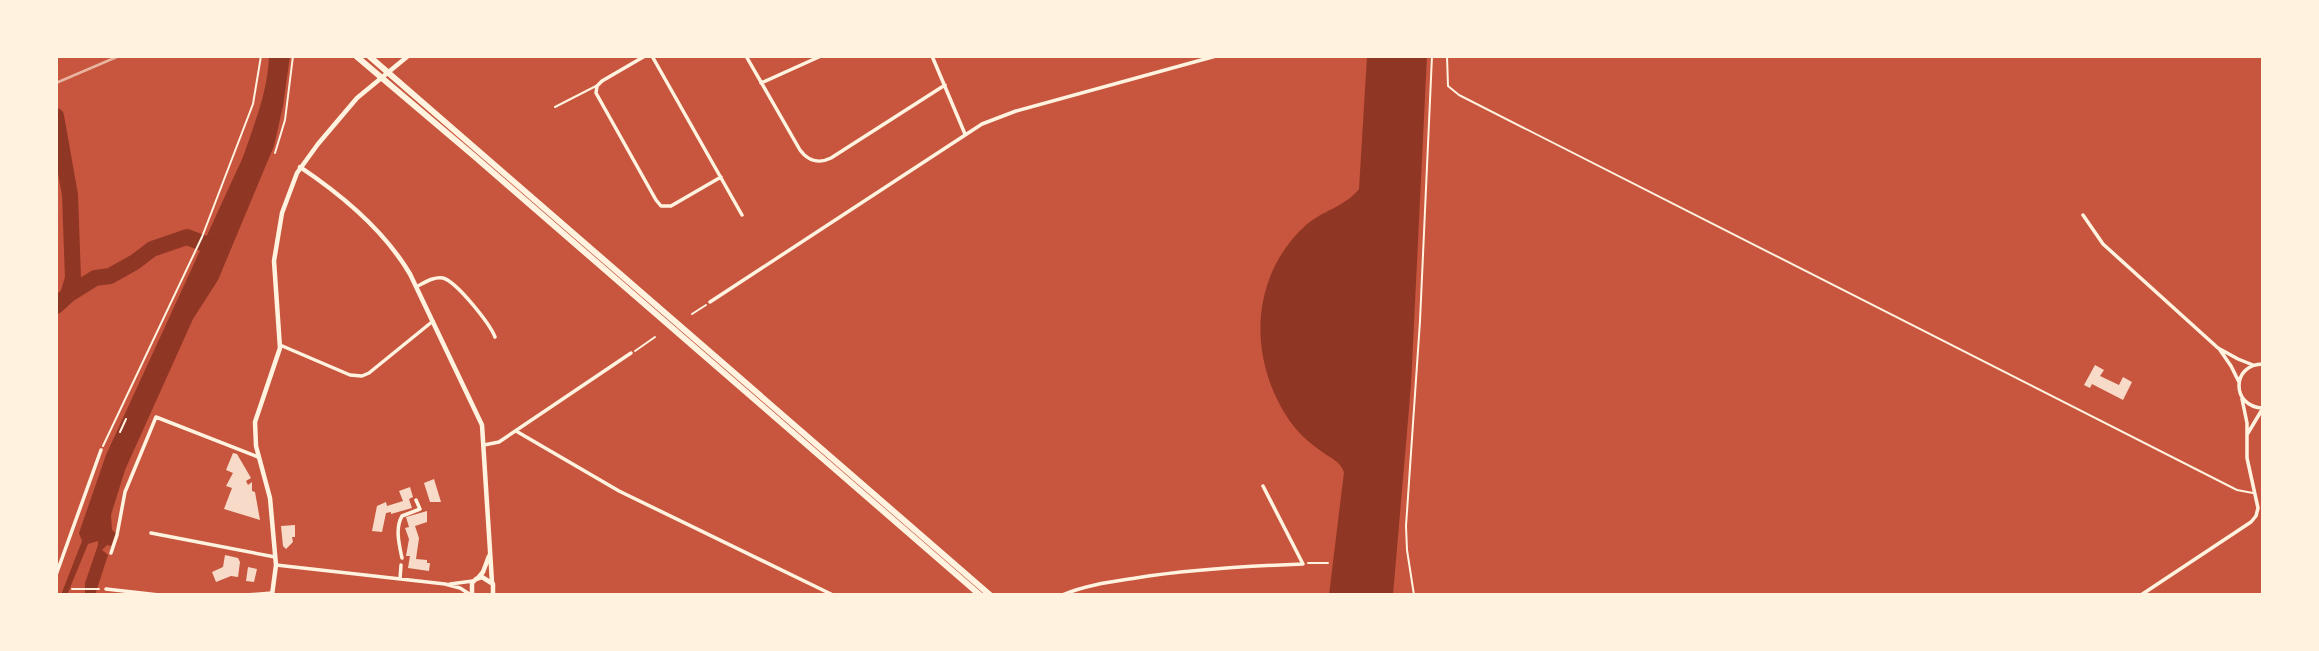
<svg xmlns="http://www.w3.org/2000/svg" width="2319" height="651" font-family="Mulish,sans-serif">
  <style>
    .water { fill: #8f3625 }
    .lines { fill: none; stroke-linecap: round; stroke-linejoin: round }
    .river { stroke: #8f3625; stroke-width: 16 }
    .building { fill: #f7dbc8 }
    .path { stroke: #fff3e0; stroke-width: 2 }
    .service { stroke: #fff3e0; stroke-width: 2 }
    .minor { stroke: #fff3e0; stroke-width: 3.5 }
    .tertiary { stroke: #fff3e0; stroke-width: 4.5 }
    .trunk { stroke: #fff3e0; stroke-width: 6 }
    .rail { stroke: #e9b49f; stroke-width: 2.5 }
  </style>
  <rect width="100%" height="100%" fill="#c8553d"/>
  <path class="water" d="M269,56h21l-7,50 -9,40 -56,134 -25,39 -68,151 -14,45 1,15 4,3 -5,13 -4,-1 -5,5 6,5 -13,40h-10v-12l13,-38v-4l-10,3 -21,51h-6l21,-54 -3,-8 27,-78 137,-298c11,-32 25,-66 26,-101z
    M1367,56h60l-16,329 -18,210h-64l15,-123c-4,-11 -14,-14 -23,-21 -13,-9 -25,-20 -34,-34 -39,-61 -37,-141 19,-192 16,-14 40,-19 53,-36z"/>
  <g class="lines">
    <path class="river" d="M56,116l14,79 3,83 -5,17
      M56,306l12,-11 27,-17 15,-2 25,-14 17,-13 35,-12 31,12"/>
  </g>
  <path class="building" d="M2095,365l9,5 -4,6 19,9 4,-8 9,5 -9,18 -31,-16 -2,4 -6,-3z
    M233,453l4,1 14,24 -5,3 2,4 4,-3v9l3,1 5,28 -36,-11 8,-21 -6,-2 7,-13 -7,-3z
    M434,479l7,23h-11l-6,-19z
    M410,487l3,10 -4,2 3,9 -21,6v-2l-5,1 -4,19 -10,-1 5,-25 9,-4 1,4 16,-5 -4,-10z
    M427,511v11l-12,4 4,12 -3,21 11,1v3h3l-1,8 -21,-3 2,-12h-4l3,-17 -4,-11 4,-1 -3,-10z
    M295,525v12h-3l1,5 -7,7 -3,-3 -2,-20z
    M225,555l13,3 2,4 -2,15 -7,-1 -15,6 -4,-10 11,-5z
    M248,567l9,2 -3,13 -8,-1z"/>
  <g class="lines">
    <path class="path" d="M275,153l10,-33 8,-64
      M692,314l14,-9
      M635,351l20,-14
      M120,432l6,-13
      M103,446l99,-209 51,-133 8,-48
      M1308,563h20
      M72,589h27
      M1414,595l-7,-45 -1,-24 14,-205 12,-265"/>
    <path class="service" d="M1447,56l1,30 11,9 778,395 16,3
      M555,107l41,-21"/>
    <path class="minor" d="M645,56l-43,25 -5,5 -1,7 60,107 5,6h10l50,-29
      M652,56l90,159
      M746,56l54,94c8,11 19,14 31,8l114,-73
      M932,56l33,78
      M761,83l60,-27
      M2083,215l20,29 115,104 20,11 15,6
      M416,287c8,-4 18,-11 27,-9 14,4 47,46 52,59
      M710,302l272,-178 34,-13 200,-55
      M280,345l70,30 12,1 7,-3 64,-52
      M2220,350l11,16 8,16
      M2263,364c-32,0 -32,43 0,44
      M516,431l103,60 214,104
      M2248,433l15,-25
      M484,445l15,-3 132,-89
      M151,533l124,24
      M111,553l6,-18 8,-43 31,-75 102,40
      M402,558c-3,-14 -7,-30 0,-42l18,-7 -4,-9
      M276,565l169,19 15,4 11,7
      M56,575l45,-125
      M400,579l1,-14
      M450,584l23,-3
      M106,589l53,6
      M246,595l26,-2
      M1062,595c24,-10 48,-13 74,-17 56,-9 111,-12 167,-14l-40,-78
      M2141,595l110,-73 5,-6 2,-8 -11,-50v-35l-5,-24"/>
    <path class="tertiary" d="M300,167c42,28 84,63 110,107l72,151 10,157
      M478,578l5,-6 6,-16
      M272,595l4,-30 -6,-67 -14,-52 -1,-24 25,-74 -6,-87 8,-48 15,-40 21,-29 39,-46 51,-42
      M472,595v-12l4,-4 6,-2 11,7v11"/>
    <path class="trunk" d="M356,56l118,100 506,439
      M369,56l621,539"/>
    <path class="rail" d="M56,83l63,-27"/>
  </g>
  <rect width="2319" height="651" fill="none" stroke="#fff3e0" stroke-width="116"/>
</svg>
